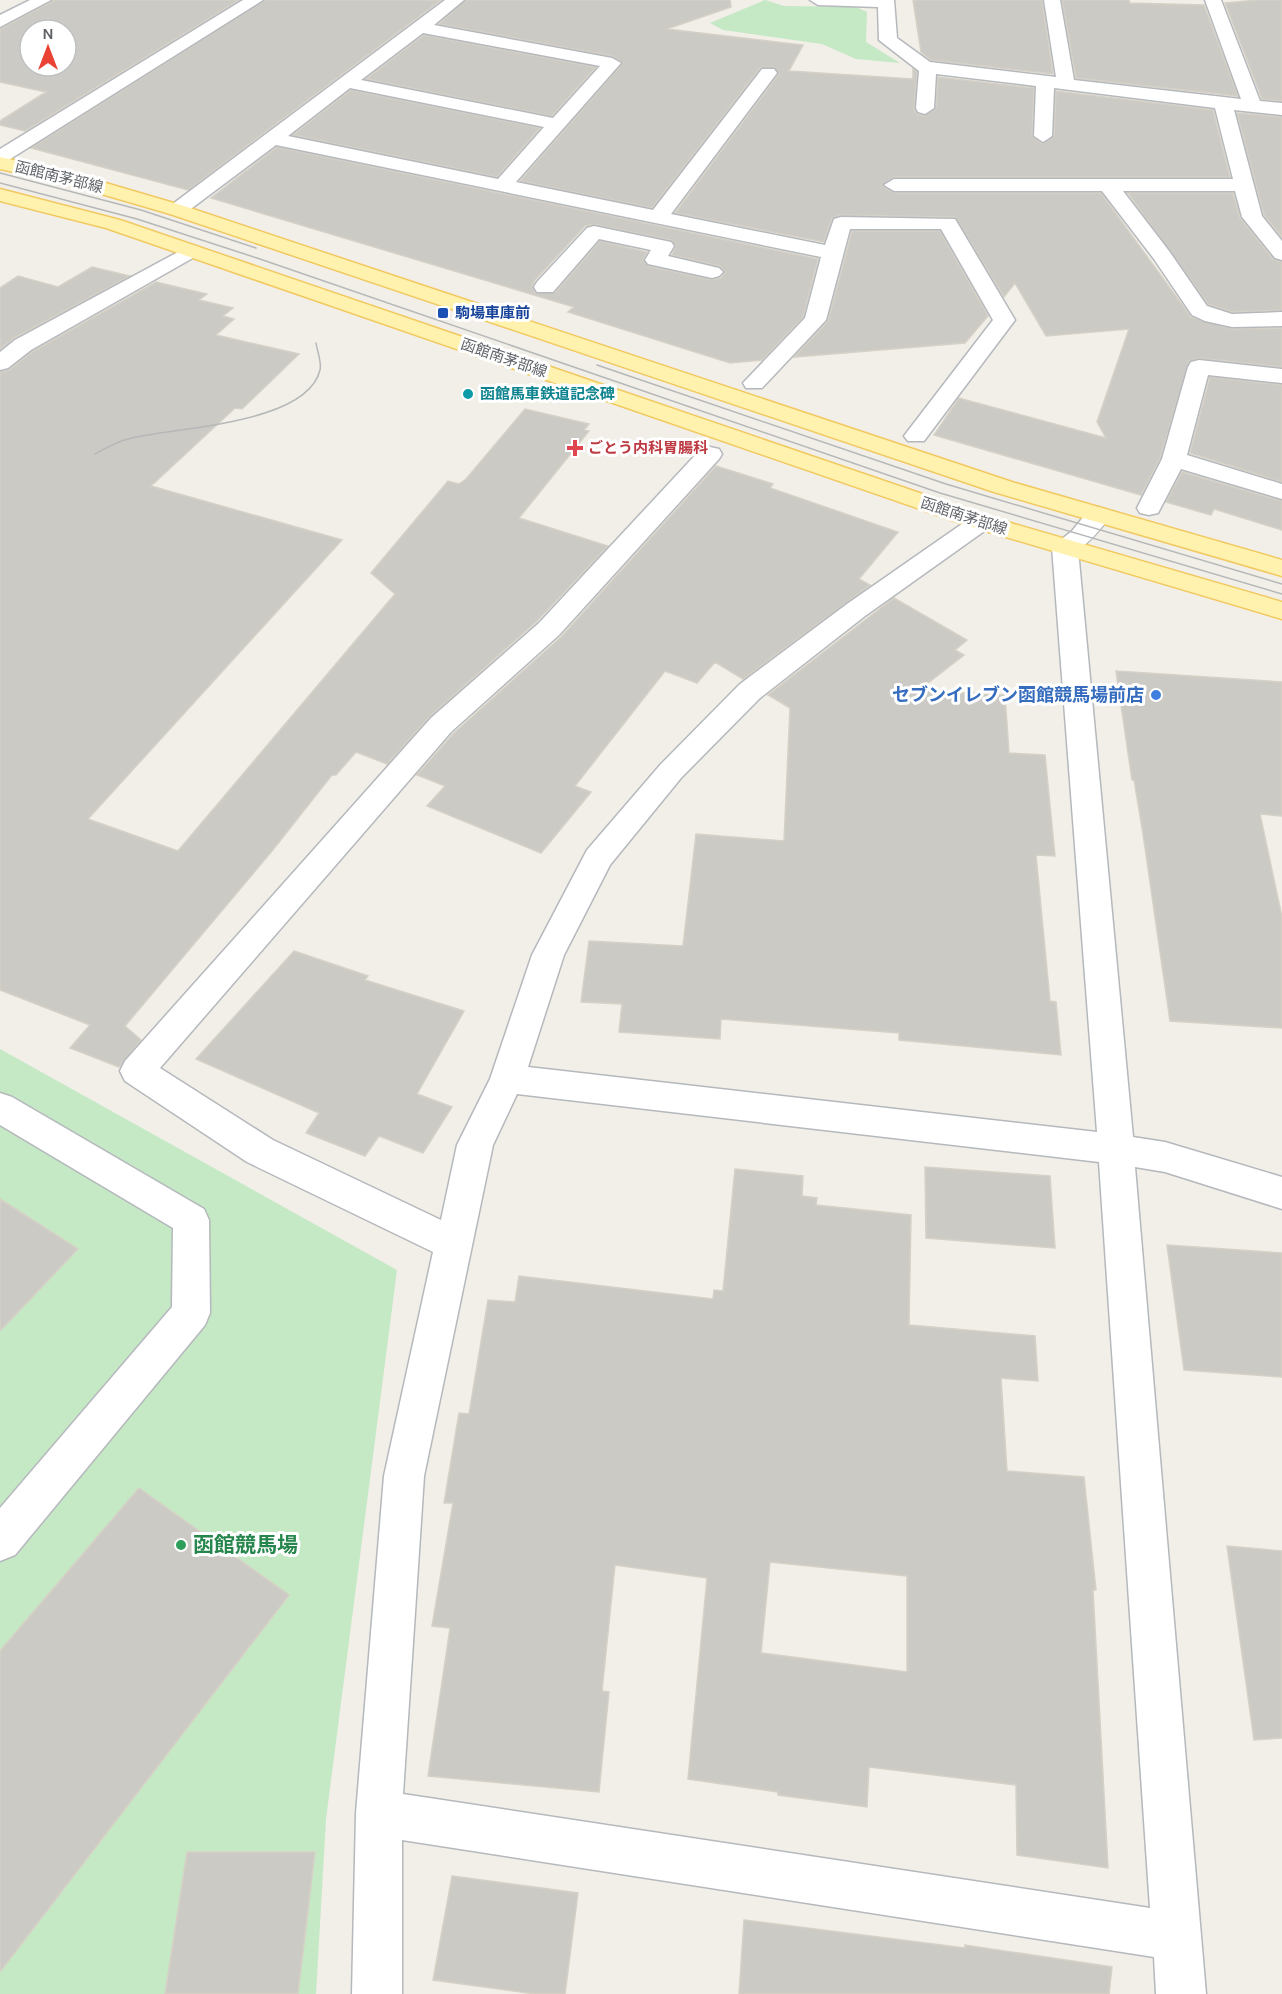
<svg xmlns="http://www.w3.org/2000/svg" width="1282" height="1994" font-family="Karla,'Noto Sans JP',sans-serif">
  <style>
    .green { fill: #c5e8c5 }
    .building { fill: #cccac5; stroke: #d6d1c6; stroke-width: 1.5; fill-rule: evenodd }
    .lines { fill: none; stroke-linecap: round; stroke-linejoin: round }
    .minor-casing { stroke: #b5b8bc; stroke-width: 3 }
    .major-casing { stroke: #f2c960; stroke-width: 3 }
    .minor { fill: #fff; fill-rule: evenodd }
    .major { fill: #fff2af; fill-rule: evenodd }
    .tram { stroke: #b6b7b8; stroke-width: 1.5 }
    .transit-dot { fill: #1a4fb4; stroke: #fff; stroke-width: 2 }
    .culture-dot { fill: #0f9aa8; stroke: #fff; stroke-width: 2 }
    .health-dot { fill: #e0444e; stroke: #fff; stroke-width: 2 }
    .shop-dot { fill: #3f7fe0; stroke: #fff; stroke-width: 2 }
    .leisure-dot { fill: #2e9e5b; stroke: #fff; stroke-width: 2 }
    .labels { text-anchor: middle; stroke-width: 6; stroke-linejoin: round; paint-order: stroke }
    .far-street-label { font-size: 15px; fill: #5f6368; stroke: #fff }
    .far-transit-label { font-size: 15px; font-weight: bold; fill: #164399; stroke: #fff; text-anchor: start }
    .far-culture-label { font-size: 15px; font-weight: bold; fill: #0d838f; stroke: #fff; text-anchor: start }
    .far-health-label { font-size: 15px; font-weight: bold; fill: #be3a42; stroke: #fff; text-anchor: start }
    .shop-label { font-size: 18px; font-weight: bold; fill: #366cbe; stroke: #fff; text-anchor: end }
    .near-leisure-label { font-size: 21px; font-weight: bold; fill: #27864d; stroke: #fff; text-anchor: start }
  </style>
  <rect width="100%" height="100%" fill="#f1efe8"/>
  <path class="green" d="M765,0l19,6 72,1 11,5 -1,30 34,21 -44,-4 -34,-15 -99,-14 -13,-7z
    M0,1049l397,221 -71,549 -10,175h-316z"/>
  <path class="building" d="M55,0h184l-214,131 -25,-6v-4l46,-29 -46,-10v-53zM30,30h36v36h-36z
    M265,0h176l-253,190 -157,-42z
    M466,0h264l1,7 -64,22 136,16 -14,26 124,8v-10l4,3 -3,37 3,5 7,2 12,-8 2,-31 96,11 -2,48 10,8 12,-8 2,-45 157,19 17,67h-336l-12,9 12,7h207l90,124 41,12 50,-1v39l-83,-9 -10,3 -29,97 -19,37 -207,-60 25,-37 147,40 -9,-16 32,-93 -83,7 -31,-53 -11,14 -49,-80 -115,-2 -8,3 -8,24 -149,-29 104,-139 -5,-7 -14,1 -108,140 -132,-27 103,-118 -11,-7 -173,-32z
    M913,0h129l11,74 -122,-14 -10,-8z
    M1062,0h67l1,3 74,2 34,91 -162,-18z
    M1258,0h24v101l-20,-2 -37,-96z
    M424,35l172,32 -44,49 -186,-37z
    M351,90l189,38 -43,49 -204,-42z
    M1237,113l45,4v120l-18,-22z
    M277,147l541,112 -15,58 -41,43 -32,3 -162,-51 6,-5 -363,-109zM593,224l78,16 5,6 -4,9 48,11 5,6 -4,6 -9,2 -64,-14 -5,-6 4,-8 -47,-11 -45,52h-20l-3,-7 3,-6 50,-54z
    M1128,193h105l7,25 33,41 9,3v48l-50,2 -24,-8z
    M852,231h88l48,85 -23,27 -171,14 34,-36z
    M92,267l38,9 -116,62 -14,11v-61l18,-12 40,11z
    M156,282l51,12 -8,6 34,8 -10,8 11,3 -18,16 83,19 -57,55 -7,-1 -84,78 191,54 -254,279 90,32 217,-257 -24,-21 77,-92 11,3 7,-5 59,-70 64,15 -5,6 5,1 -70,87 89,28 -71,75 -107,95 -43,48 -31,-12 -20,23h-4l-60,76 -147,175 16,14 -22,27 -49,-19 20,-23 -90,-35v-618l9,-2 23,-18z
    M1210,377l72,8v97l-92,-29z
    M716,466l57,18 -3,4 128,44 -39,47 11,6 -127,94 -28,-17 -18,21 -32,-12 -90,115 16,6 -50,61 -114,-47 18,-20 -28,-11 36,-41 108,-97z
    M1182,472l100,29v29l-68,-21 -3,6 -45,-13z
    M894,598l73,42 -12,10 9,5 -45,35 86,5 4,58 36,2 10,101 -19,-1 14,146 6,1 5,53 -162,-15v-7l-178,-14 -1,20 -101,-7 3,-28 -41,-2 8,-61 94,5 13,-112 88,7 6,-133 -22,-13z
    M1116,671l166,11v134l-22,-2 22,103v111l-112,-7 -27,-187 -9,-54h-2z
    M294,951l74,25 -3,4 99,31 -47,83 35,13 -29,46 -44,-17 -14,20 -59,-23 13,-20 -123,-54z
    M925,1167l125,9 5,72 -129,-10z
    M735,1169l68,7 -1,20 15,2 -1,7 95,10 -2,110 126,11 3,45 -37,-3 6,93 77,6 12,113h-3l15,278 -91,-13 -1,-70 -147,-18 -2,40 -89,-12v-3l-90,-13 19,-201 -92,-13 -13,126 7,1 -10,100 -171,-16 22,-148 -18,-2 21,-123h-9l15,-90 10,1 19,-114 27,2 4,-26 194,23 1,-9 9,1zM770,1562l137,14v96l-146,-19z
    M0,1199l78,50 -78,82z
    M1167,1245l115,8v124l-98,-7z
    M139,1488l150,107 -289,377v-321z
    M1227,1546l55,5v187l-28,2z
    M187,1852h128l-17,142h-133z
    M452,1876l126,17 -13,101h-30l-102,-14z
    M744,1920l221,28v-3l147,22 -3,27h-370z"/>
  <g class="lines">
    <defs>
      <path id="minor" d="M30,0h21l-51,27v-12z
        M243,0h20l-256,161 -7,2v-14z
        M445,0h19l-30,25 178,33 9,5 -105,119 137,28 109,-141h12l3,4 -3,4 -103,137 154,31 9,-26 7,-2 114,2 60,101 -91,121h-16l-4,-5 89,-116 -52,-91h-91l-24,91 -64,68h-16l-3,-5 62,-65 16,-61 -545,-112 -92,69h-14l-3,-4 3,-4zM423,33l177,33 -47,52 -192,-38zM350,88l194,39 -46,52 -210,-43z
        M810,0h84l3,38 33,24 126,15 -12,-77h16l14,80 167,19 -36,-99h16l39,101 22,2v12l-48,-5 28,106 20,25v19l-7,-2 -33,-41 -7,-26h-112l46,60 38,55 25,8 50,-2v14l-50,1 -27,-6 -13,-6 -38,-56 -52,-68h-208l-10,-6 10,-6h339l-18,-71 -161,-20 -2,48 -9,6 -9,-6 2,-50 -100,-12 -2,34 -9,6 -7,-2 -2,-4 3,-37 -40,-31 -1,-33 -60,-2z
        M594,226l77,16 3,4 -6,10 51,12 4,4 -4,4 -7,2 -64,-14 -3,-4 6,-10 -52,-11 -46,53h-16l-3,-5 3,-5 50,-54z
        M191,245l7,2 3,4 -3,4 -167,95 -23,18 -8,2v-18l15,-12z
        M1199,360l83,9v14l-74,-8 -21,80 95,29v15l-101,-30 -23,44 -9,2 -9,-2 -3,-5 25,-49 26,-92 3,-5z
        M710,447l9,2 3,5 -3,5 -160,176 -108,97 -291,336 113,72 168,80 16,-75 33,-66 42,-124 55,-105 74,-86 79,-80 107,-80 125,-87 9,-3 9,3 4,5 -4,5 -125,89 -105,82 -79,80 -71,87 -46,90 -36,112 569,65 -45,-585 20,-16 17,-21 9,-3 9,3 4,5c-10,14 -19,25 -33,35l55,587 32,5 117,35v32l-117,-37 -30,-5 71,827h-50l-2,-37 -752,-117v154h-50l4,-181 28,-337 49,-224 -186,-90 -122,-81 -5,-10 5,-10 306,-343 108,-95 162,-174zM517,1094l582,68 51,746 -747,-114 21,-318 69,-331z
        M0,1093l12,4 192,112 5,11 1,93 -5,12 -190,230 -15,6v-53l172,-201 1,-79 -173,-103z"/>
      <path id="major" d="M0,157l75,17 109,32 828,276 270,78v16l-288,-84 -824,-278 -106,-31 -64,-14z
        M0,189l120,31 870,297 292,85v17l-310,-92 -866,-299 -106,-27z"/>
    </defs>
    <use href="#minor" class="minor-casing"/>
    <use href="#major" class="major-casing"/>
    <use href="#minor" class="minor"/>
    <use href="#major" class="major"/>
    <path class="tram" d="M0,173l141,37 115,38
      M0,183l137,36 120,39 683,235 342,101
      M597,365l349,119 336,100
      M95,454c11,-6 21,-12 33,-15 45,-12 179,-14 192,-69 2,-7 -3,-20 -4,-27"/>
  </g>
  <rect class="transit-dot" x="437" y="307" width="12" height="12" rx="3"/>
  <circle class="culture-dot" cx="468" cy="394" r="6"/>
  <path class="health-dot" d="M572 439h6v6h6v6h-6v6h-6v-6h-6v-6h6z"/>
  <circle class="shop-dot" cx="1156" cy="695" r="6"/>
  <circle class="leisure-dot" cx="181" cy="1545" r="6"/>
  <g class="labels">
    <g class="far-street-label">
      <text transform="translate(59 177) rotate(14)" y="5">函館南茅部線</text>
      <text transform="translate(504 358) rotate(19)" y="5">函館南茅部線</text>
      <text transform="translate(964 516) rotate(18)" y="5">函館南茅部線</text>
    </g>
    <g class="far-transit-label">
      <text x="455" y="318">駒場車庫前</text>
    </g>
    <g class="far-culture-label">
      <text x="480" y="399">函館馬車鉄道記念碑</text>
    </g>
    <g class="far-health-label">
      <text x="588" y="453">ごとう内科胃腸科</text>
    </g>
    <g class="shop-label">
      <text x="1144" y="701">セブンイレブン函館競馬場前店</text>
    </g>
    <g class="near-leisure-label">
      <text x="193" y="1552">函館競馬場</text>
    </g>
  </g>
  <g transform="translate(48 48)"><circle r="28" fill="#ffffff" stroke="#bfc1c3" stroke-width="1.5"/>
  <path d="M0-4.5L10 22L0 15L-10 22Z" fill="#ea4335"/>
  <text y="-9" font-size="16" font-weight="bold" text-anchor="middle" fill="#5f6368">N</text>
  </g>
</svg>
